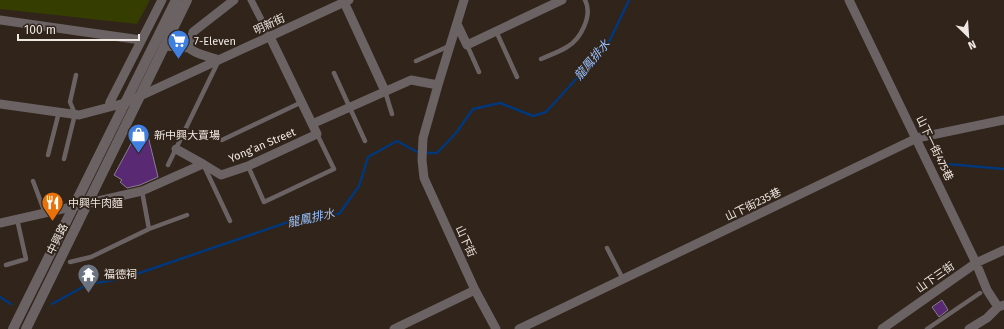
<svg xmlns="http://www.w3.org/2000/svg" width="1004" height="329" font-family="'Fira Sans','Noto Sans TC',sans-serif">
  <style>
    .green { fill: #363d00 }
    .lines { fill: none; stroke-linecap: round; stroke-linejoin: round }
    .stream { stroke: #01377b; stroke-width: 2.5 }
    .building { fill: #592974; stroke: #877e8d }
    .service { stroke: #6b6363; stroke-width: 4.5 }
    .pedestrian { stroke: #6b6363; stroke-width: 7 }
    .minor { stroke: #6b6363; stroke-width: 9 }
    .tertiary { stroke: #6b6363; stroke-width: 10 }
    .labels { text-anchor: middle; stroke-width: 4; stroke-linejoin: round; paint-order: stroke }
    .street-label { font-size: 11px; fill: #efe7e1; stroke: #30241b }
    .poi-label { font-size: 11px; fill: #efe7e1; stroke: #30241b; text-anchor: start }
    .water-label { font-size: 12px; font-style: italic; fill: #99c1fc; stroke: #30241b }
  </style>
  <rect width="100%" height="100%" fill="#30241b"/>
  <path class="green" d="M0,0h150l-13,24 -137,-15z"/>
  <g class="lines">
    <path class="stream" d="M936,163l68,6
      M0,297l11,7
      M52,304l36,-20 34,-5 178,-61 39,-4 20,-28 9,-29 29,-16 22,12h18l19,-20 17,-24 27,-6 33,13 13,-4 62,-68 21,-44"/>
  </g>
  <path class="building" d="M138,131l10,5 10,41 -18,8 -13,3 -7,-6 2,-2 -8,-5z
    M942,300l6,10 -9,7 -7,-10z"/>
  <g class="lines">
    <path class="service" d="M496,31l21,46
      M467,45l12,27
      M541,59c9,-4 18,-7 26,-12 14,-8 26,-32 18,-47
      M416,61l33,-15
      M334,73l31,68
      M385,91l7,23
      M222,140l80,-38
      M48,155l11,-43
      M64,159l11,-45 -5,-12 6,-27
      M168,165l50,-103
      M248,166l16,36 70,-33 -17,-35
      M205,168l25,53
      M33,181l12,32
      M149,229l38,-14
      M607,248l16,31
      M70,262l21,-5 58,-28 -7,-38
      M6,265l20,-6 -9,-40
      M927,329l53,-36"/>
    <path class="pedestrian" d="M251,0l19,37"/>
    <path class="minor" d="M464,0l-26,85 -15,53 -1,22 2,18 51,112 21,39
      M849,0l127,263 11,27 11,17
      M344,2l41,89
      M0,20l141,20
      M457,24l10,21 95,-45
      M165,46l24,2 4,-16 41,-32
      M189,48c8,7 19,8 30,12
      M0,104l79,11 46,-12 224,-103
      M109,107l1,-5 52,-102
      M312,124l99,-44 27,5
      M176,149l27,15
      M0,223l142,-32 61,-27 18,11 27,-9 69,-32 -47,-97
      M394,329l81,-39
      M519,329l398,-191 87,-18
      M882,329l94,-66 28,-13
      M969,329l18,-11 11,-11 6,-2"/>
    <path class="tertiary" d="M13,329l163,-329
      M26,329l161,-329"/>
  </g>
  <defs>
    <symbol id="supermarket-pin" viewBox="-11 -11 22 30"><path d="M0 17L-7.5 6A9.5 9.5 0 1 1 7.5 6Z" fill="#3f7fe0" stroke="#30241b"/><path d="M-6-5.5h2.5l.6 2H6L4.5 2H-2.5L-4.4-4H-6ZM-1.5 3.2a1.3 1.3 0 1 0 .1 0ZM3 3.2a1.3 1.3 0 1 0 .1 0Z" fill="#fff"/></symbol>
    <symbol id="shop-pin" viewBox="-11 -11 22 30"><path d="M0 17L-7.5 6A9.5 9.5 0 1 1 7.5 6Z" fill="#3f7fe0" stroke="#30241b"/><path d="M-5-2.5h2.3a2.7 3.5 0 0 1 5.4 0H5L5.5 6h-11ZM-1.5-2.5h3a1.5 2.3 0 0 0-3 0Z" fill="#fff"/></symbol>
    <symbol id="restaurant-pin" viewBox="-11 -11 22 30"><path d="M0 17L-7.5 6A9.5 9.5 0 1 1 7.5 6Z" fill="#e8710a" stroke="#30241b"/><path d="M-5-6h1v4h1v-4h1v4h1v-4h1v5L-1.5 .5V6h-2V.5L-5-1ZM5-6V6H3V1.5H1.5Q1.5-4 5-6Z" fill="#fff"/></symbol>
    <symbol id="temple-pin" viewBox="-11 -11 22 30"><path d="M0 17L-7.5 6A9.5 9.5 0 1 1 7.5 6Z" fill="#6b7280" stroke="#30241b"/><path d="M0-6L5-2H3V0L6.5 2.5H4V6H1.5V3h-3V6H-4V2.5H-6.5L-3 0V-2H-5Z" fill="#fff"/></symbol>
  </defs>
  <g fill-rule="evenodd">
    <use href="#supermarket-pin" x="166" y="28" width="25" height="34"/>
    <use href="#shop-pin" x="126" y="122" width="25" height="34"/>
    <use href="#restaurant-pin" x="40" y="190" width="25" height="34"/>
    <use href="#temple-pin" x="76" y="262" width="25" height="34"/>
  </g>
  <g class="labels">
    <g class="street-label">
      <text transform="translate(269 24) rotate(-25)" y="4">明新街</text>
      <text transform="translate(262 145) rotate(-23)" y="4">Yong’an Street</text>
      <text transform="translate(935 148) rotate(64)" y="4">山下一街475巷</text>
      <text transform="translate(753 204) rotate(-26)" y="4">山下街235巷</text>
      <text transform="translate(57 239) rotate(-64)" y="4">中興路</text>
      <text transform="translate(466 241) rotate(65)" y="4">山下街</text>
      <text transform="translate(935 277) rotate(-35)" y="4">山下三街</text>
    </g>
    <g class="poi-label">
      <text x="194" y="45">7-Eleven</text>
      <text x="154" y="139">新中興大賣場</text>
      <text x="68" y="207">中興牛肉麵</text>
      <text x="104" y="278">福德祠</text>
    </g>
    <g class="water-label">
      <text transform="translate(592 60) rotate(-50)" y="4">龍鳳排水</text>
      <text transform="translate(311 218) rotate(-12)" y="4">龍鳳排水</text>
    </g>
  </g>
  <g transform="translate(968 36) rotate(155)" stroke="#30241b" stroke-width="3" paint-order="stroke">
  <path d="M0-3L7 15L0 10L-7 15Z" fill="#efe7e1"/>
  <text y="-6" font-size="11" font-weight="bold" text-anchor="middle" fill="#efe7e1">N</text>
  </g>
  <path d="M18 34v6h121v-6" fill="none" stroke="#efe7e1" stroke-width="2"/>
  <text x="24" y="34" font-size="12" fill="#efe7e1" stroke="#30241b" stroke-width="3" paint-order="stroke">100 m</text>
</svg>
